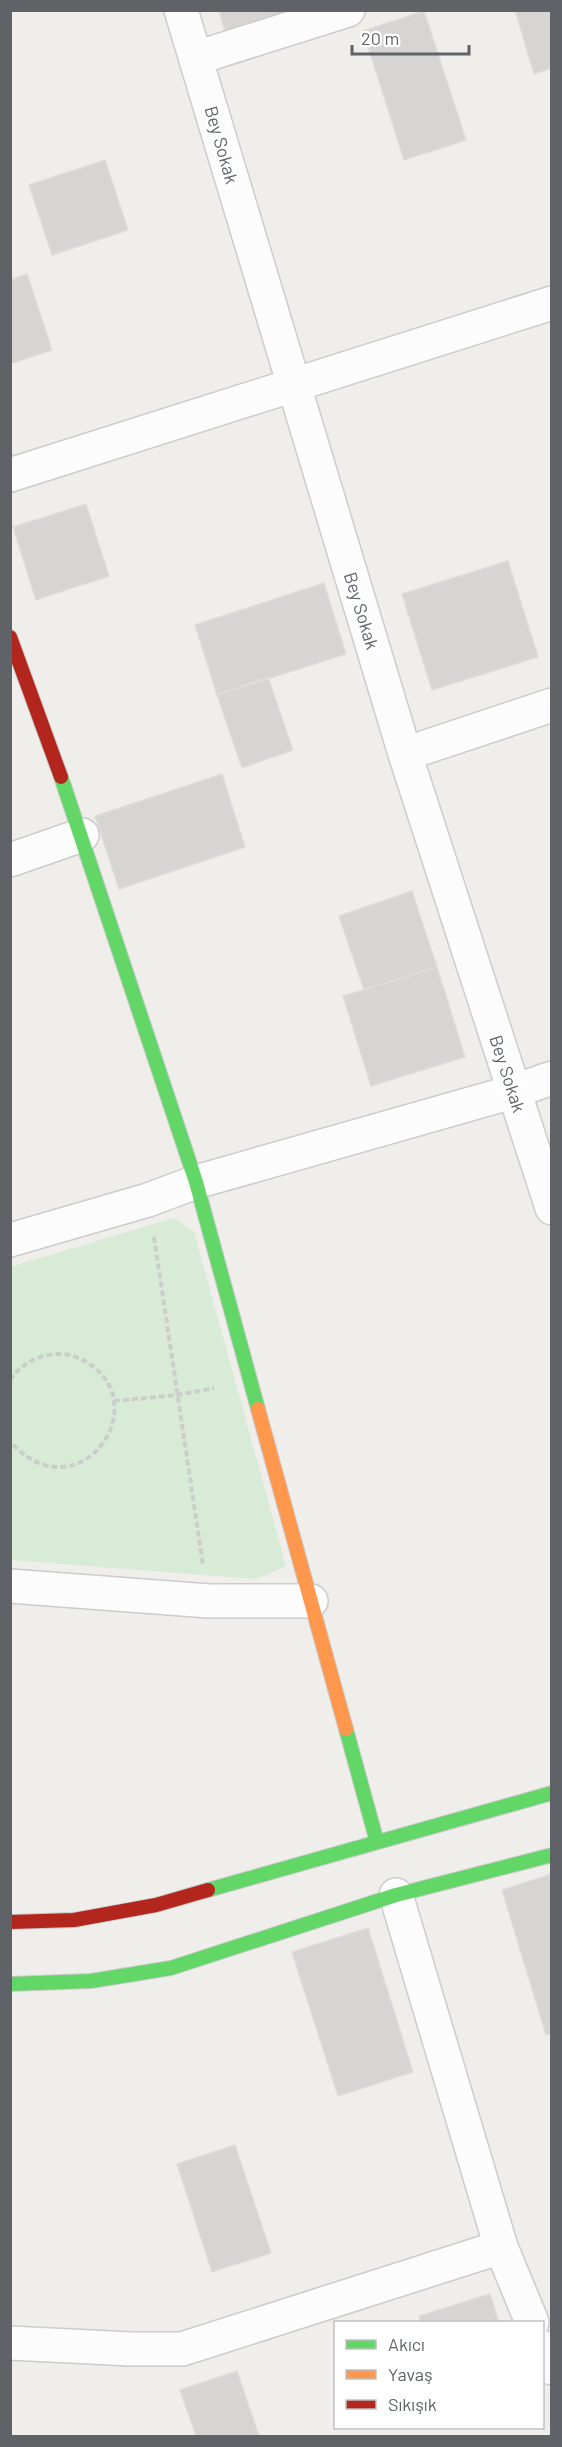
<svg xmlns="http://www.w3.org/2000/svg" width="562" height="2447" font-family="Barlow,sans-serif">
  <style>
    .green { fill: #d8ebd6 }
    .building { fill: #d6d5d3; stroke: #deddd9; stroke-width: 1.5 }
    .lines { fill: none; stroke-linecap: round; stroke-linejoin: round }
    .street-casing { stroke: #cbcccc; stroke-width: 36 }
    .fast-casing { stroke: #cacacb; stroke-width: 16 }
    .slow-casing { stroke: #cacacb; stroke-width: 16 }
    .jam-casing { stroke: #cacacb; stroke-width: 16 }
    .path { stroke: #cacfcc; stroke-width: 4; stroke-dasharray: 6 3; stroke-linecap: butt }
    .street { stroke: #fdfcfc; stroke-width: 33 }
    .fast { stroke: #63d668; stroke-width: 14 }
    .slow { stroke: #ff974d; stroke-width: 14 }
    .jam { stroke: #b3261e; stroke-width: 14 }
    .labels { text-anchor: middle; stroke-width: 5; stroke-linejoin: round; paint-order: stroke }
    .street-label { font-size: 18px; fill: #5f6368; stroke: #fff }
  </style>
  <rect width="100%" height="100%" fill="#efeeea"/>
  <path class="green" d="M174,1218l20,14 92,334 -30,13 -245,-19 -1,-293z"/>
  <path class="building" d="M219,10h77l-71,22z
    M515,10h37v58l-18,6z
    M424,11l42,129 -62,20 -41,-129z
    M105,160l23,70 -76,25 -23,-70z
    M27,274l25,76 -42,14v-84z
    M86,504l23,72 -73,24 -23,-73z
    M508,561l30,96 -106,33 -30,-96z
    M324,583l22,71 -129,41 -22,-70z
    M268,677l25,73 -51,18 -25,-73z
    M222,774l23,73 -126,42 -24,-73z
    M412,891l25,76 -73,23 -25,-74z
    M437,967l28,90 -94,29 -28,-90z
    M552,1874v159l-6,2 -44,-145z
    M368,1928l45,144 -75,24 -46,-144z
    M235,2145l36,108 -59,19 -35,-108z
    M490,2294l9,28h-78l-2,-6z
    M237,2371l22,65h-63l-16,-46z"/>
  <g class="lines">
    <defs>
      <path id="street" d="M181,10l224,744 147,454
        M196,58l152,-48
        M10,475l542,-172
        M405,754l147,-49
        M10,860l72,-25
        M10,1240l138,-40 48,-18 316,-90 40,-14
        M10,1586l199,15h102
        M396,1895l105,352 31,75
        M10,2343l121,6h51l319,-102
        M542,2347l10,21"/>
      <path id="fast" d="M61,777l135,405 62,227
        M346,1729l31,113
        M208,1890l344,-97
        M10,1984l81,-3 80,-13 225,-73 156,-40"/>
      <path id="slow" d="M258,1409l88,320"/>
      <path id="jam" d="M10,637l51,140
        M10,1922l64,-2 82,-15 52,-15"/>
    </defs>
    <use href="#street" class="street-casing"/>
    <use href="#fast" class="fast-casing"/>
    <use href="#slow" class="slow-casing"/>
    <use href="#jam" class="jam-casing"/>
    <path class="path" d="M154,1237l49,328
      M10,1380c13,-18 30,-26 51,-26 11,0 21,5 30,11 64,45 -16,151 -81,76
      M114,1401l63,-6 37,-7"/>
    <use href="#street" class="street"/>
    <use href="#fast" class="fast"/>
    <use href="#slow" class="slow"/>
    <use href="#jam" class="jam"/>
  </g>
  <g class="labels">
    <g class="street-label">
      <text transform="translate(221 145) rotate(74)" y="6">Bey Sokak</text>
      <text transform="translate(361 611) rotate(73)" y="6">Bey Sokak</text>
      <text transform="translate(507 1074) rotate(72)" y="6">Bey Sokak</text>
    </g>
  </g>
  <rect width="562" height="2447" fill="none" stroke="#5f6368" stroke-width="24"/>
  <rect x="334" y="2321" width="210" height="108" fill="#ffffff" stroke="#bfc1c3" stroke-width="1.5"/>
  <rect x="346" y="2340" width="30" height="9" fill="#63d668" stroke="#bfc1c3" stroke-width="1.5"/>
  <text x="388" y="2351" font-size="18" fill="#5f6368">Akıcı</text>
  <rect x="346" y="2370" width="30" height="9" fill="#ff974d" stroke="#bfc1c3" stroke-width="1.5"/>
  <text x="388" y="2381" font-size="18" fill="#5f6368">Yavaş</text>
  <rect x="346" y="2400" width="30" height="9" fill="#b3261e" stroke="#bfc1c3" stroke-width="1.5"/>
  <text x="388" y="2411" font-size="18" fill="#5f6368">Sıkışık</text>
  <path d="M352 45v9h117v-9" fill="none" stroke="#5f6368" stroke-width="3"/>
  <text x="361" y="45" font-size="18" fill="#5f6368" stroke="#ffffff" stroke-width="4.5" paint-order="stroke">20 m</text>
</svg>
